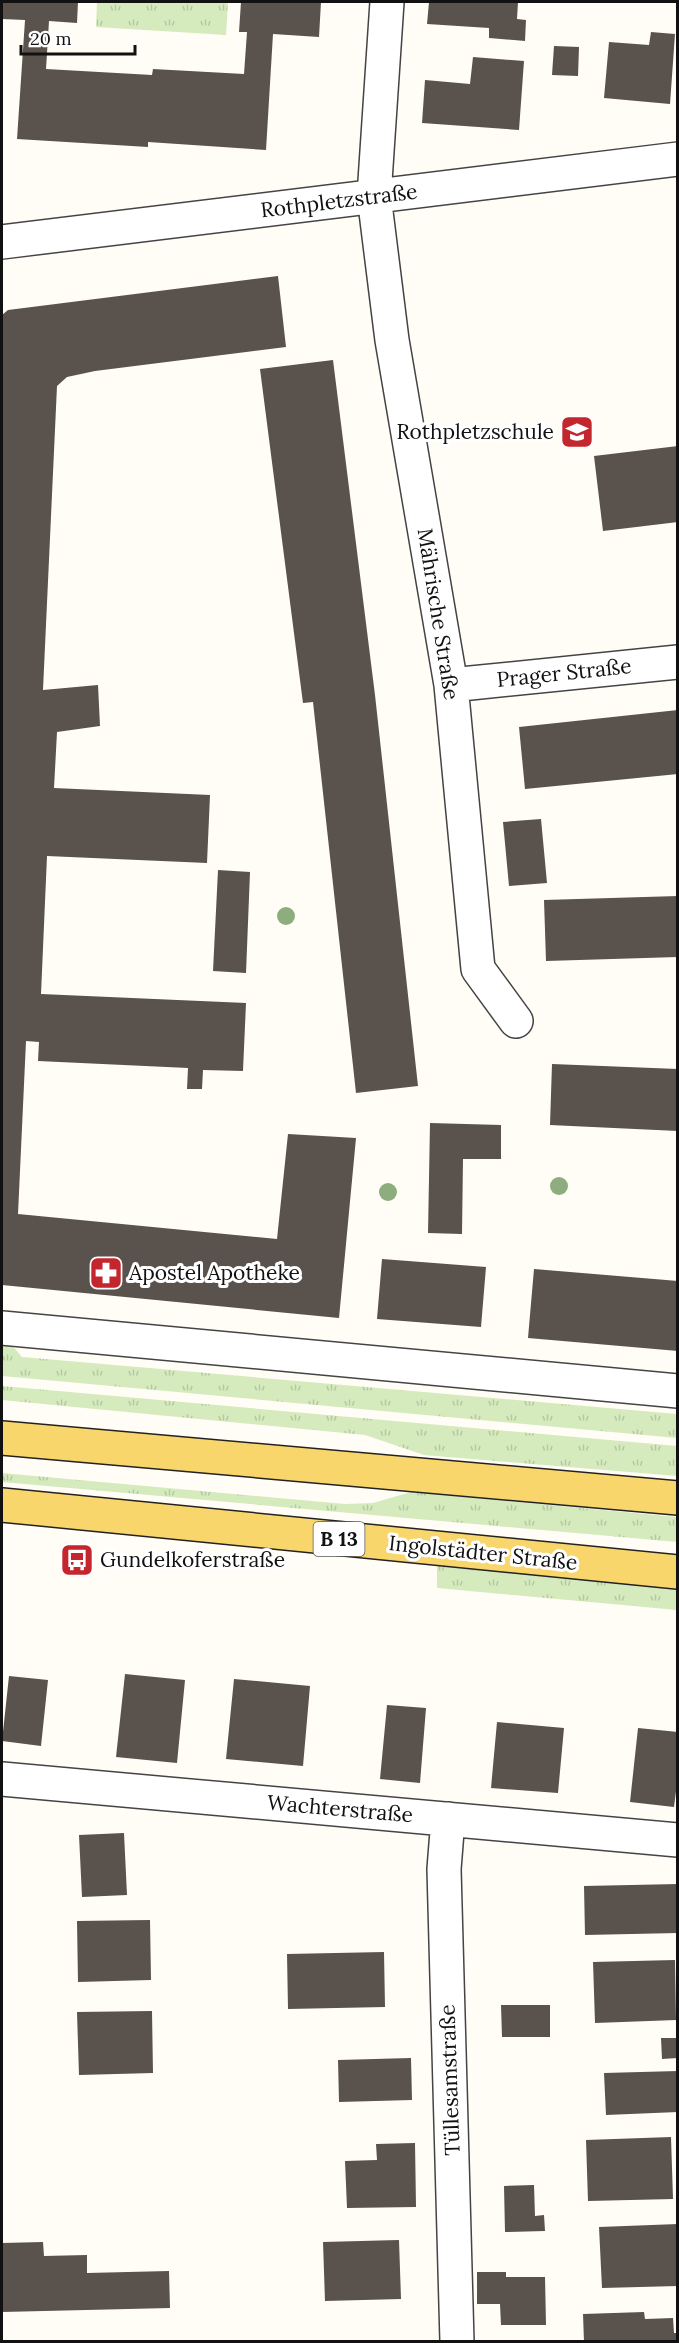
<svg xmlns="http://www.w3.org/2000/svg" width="679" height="2343" font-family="Lora,serif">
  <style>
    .grass { fill: url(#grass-tufts) }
    .building { fill: #5a524d }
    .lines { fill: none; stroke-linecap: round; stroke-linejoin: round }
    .minor-casing { stroke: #444; stroke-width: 36 }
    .primary-casing { stroke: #222; stroke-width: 36 }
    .minor { stroke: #fff; stroke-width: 33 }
    .primary { stroke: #f9d66b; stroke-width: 33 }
    .tree { fill: #8dad7f }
    .labels { text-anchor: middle; stroke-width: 6; stroke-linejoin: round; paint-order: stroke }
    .shield { fill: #fff; stroke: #585858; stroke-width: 1.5 }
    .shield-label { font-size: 20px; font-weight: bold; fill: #111 }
    .street-label { font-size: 21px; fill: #111; stroke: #fff }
    .poi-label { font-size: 21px; fill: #111; stroke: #fff; text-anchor: start }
  </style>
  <defs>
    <pattern id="grass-tufts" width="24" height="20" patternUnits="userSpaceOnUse" patternTransform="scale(1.5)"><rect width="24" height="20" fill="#d5ebbd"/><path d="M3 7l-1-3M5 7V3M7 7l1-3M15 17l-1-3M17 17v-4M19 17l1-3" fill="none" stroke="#b6c8a1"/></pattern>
  </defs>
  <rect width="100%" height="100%" fill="#fffdf5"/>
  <path class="grass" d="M97,2h131l-2,33 -130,-8z
    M2,1344h9l11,13 655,57v24l-675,-62z
    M2,1386l675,60v30l-253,-21 -59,-20 -363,-35z
    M2,1473l343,31 28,-1 38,-11 266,25v25l-675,-60z
    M437,1561l240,23v26l-240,-22z"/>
  <path class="building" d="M3,2h75l-1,21 -28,-2 -3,48 106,6 1,-6 91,5 3,-42h-8l2,-30h80l-2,35 -46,-3 -7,116 -118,-8v5l-131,-8 8,-119 -23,-1z
    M429,2h89l-1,17 9,1 -1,21 -36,-3v-10l-62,-4z
    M651,32l24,2 -5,70 -66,-6 5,-56 40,3z
    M554,46l25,1 -1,29 -26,-1z
    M473,57l51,4 -5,69 -97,-7 3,-43 45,4z
    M278,276l8,71 -191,24 -28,6 -10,9 -14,304 55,-5 2,41 -43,6 -3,56 156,7 -3,68 -160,-7 -6,138 205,9 -3,68 -40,-1 -1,19h-15l1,-21 -150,-7 1,-19 -13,-1 -8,173 259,25 11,-105 68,4 -17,180 -337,-33v-970l6,-5z
    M333,360l42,335 43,391 -62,7 -43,-391 -10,1 -43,-334z
    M678,446v76l-75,9 -9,-75z
    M678,710v64l-153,15 -6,-62z
    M541,819l6,64 -38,3 -6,-64z
    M218,870l32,2 -4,101 -33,-2z
    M678,896v61l-132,4 -2,-61z
    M552,1064l126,5v62l-128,-6z
    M430,1123l71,2v34h-38l-1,75 -34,-1z
    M382,1259l104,8 -5,60 -104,-8z
    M534,1269l144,12v70l-150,-13z
    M125,1674l60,6 -8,83 -61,-6z
    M9,1676l39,4 -7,66 -39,-5z
    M234,1679l76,7 -7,80 -77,-7z
    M387,1705l39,3 -6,75 -40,-4z
    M497,1722l67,6 -6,65 -67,-5z
    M638,1728l40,4v44l-4,31 -44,-5z
    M124,1833l3,62 -45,2 -3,-62z
    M678,1884v49l-93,2 -1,-49z
    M150,1920l1,60 -73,2 -1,-61z
    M384,1952l1,55 -97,2 -1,-55z
    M675,1960l1,60 -81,3 -2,-61z
    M501,2005h49v32h-48z
    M152,2011l1,62 -74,2 -2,-63z
    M661,2038h17v20l-16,1z
    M411,2058l1,42 -73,2 -1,-42z
    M678,2071v41l-72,3 -2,-42z
    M671,2137l2,62 -85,2 -2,-61z
    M415,2143l1,64 -69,1 -2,-47 32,-1 -1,-16z
    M534,2185l1,31 9,-1 1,16 -40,1 -1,-46z
    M678,2224v62l-76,2 -3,-61z
    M399,2240l2,59 -76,2 -2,-59z
    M43,2242l1,14 43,-1v18l82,-2 1,37 -168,4v-69z
    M477,2272h29v5h39l1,48h-45l-1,-21h-23z
    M644,2312l1,7 28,-1 1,15h4v9h-94l-1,-28z"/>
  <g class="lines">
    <defs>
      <path id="minor" d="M387,2l-13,194 18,144 59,345 27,284 38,52
        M2,242l676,-83
        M451,685l227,-23
        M2,1328l676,63
        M2,1779l676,61
        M448,1819l-4,50 13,473"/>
      <path id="primary" d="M2,1438l676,60
        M2,1505l676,67"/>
    </defs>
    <use href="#minor" class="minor-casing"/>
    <use href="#primary" class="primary-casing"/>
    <use href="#minor" class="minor"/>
    <use href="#primary" class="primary"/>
  </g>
  <g class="tree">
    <circle cx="286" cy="916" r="9"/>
    <circle cx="559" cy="1186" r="9"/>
    <circle cx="388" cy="1192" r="9"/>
  </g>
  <defs>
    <symbol id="school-square" viewBox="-11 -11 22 22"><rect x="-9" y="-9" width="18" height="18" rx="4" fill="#c4262e" stroke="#fff"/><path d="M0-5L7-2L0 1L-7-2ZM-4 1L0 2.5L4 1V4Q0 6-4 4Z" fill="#fff"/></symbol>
    <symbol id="pharmacy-square" viewBox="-11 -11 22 22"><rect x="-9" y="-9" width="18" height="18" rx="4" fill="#c4262e" stroke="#fff"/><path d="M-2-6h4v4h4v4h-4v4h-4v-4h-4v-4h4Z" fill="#fff"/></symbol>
    <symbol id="bus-square" viewBox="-11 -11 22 22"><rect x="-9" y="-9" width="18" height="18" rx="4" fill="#c4262e" stroke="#fff"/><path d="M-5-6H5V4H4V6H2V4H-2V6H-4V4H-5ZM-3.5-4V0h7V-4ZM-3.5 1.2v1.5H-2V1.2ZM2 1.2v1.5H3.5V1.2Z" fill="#fff"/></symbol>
  </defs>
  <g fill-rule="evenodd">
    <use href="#school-square" x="558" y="413" width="38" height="38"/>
    <use href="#pharmacy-square" x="87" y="1254" width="38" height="38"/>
    <use href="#bus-square" x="58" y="1541" width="38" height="38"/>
  </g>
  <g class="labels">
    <rect class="shield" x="313.5" y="1522" width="51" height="34" rx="4.5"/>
    <g class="shield-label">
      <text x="339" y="1546">B 13</text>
    </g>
    <g class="street-label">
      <text transform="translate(339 201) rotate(-7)" y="7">Rothpletzstraße</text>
      <text transform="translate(438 614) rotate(81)" y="7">Mährische Straße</text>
      <text transform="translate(564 673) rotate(-6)" y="7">Prager Straße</text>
      <text transform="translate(483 1553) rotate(6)" y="7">Ingolstädter Straße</text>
      <text transform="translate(340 1809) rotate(5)" y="7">Wachterstraße</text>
      <text transform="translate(450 2080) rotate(-92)" y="7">Tüllesamstraße</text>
    </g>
    <g class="poi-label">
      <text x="554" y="439" text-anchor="end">Rothpletzschule</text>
      <text x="129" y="1280">Apostel Apotheke</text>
      <text x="100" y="1567">Gundelkoferstraße</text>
    </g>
  </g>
  <rect width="679" height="2343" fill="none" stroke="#111111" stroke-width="6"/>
  <path d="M21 45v9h114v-9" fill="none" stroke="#111111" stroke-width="3"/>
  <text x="30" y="45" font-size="18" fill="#111111" stroke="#ffffff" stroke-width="4.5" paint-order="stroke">20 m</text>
</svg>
